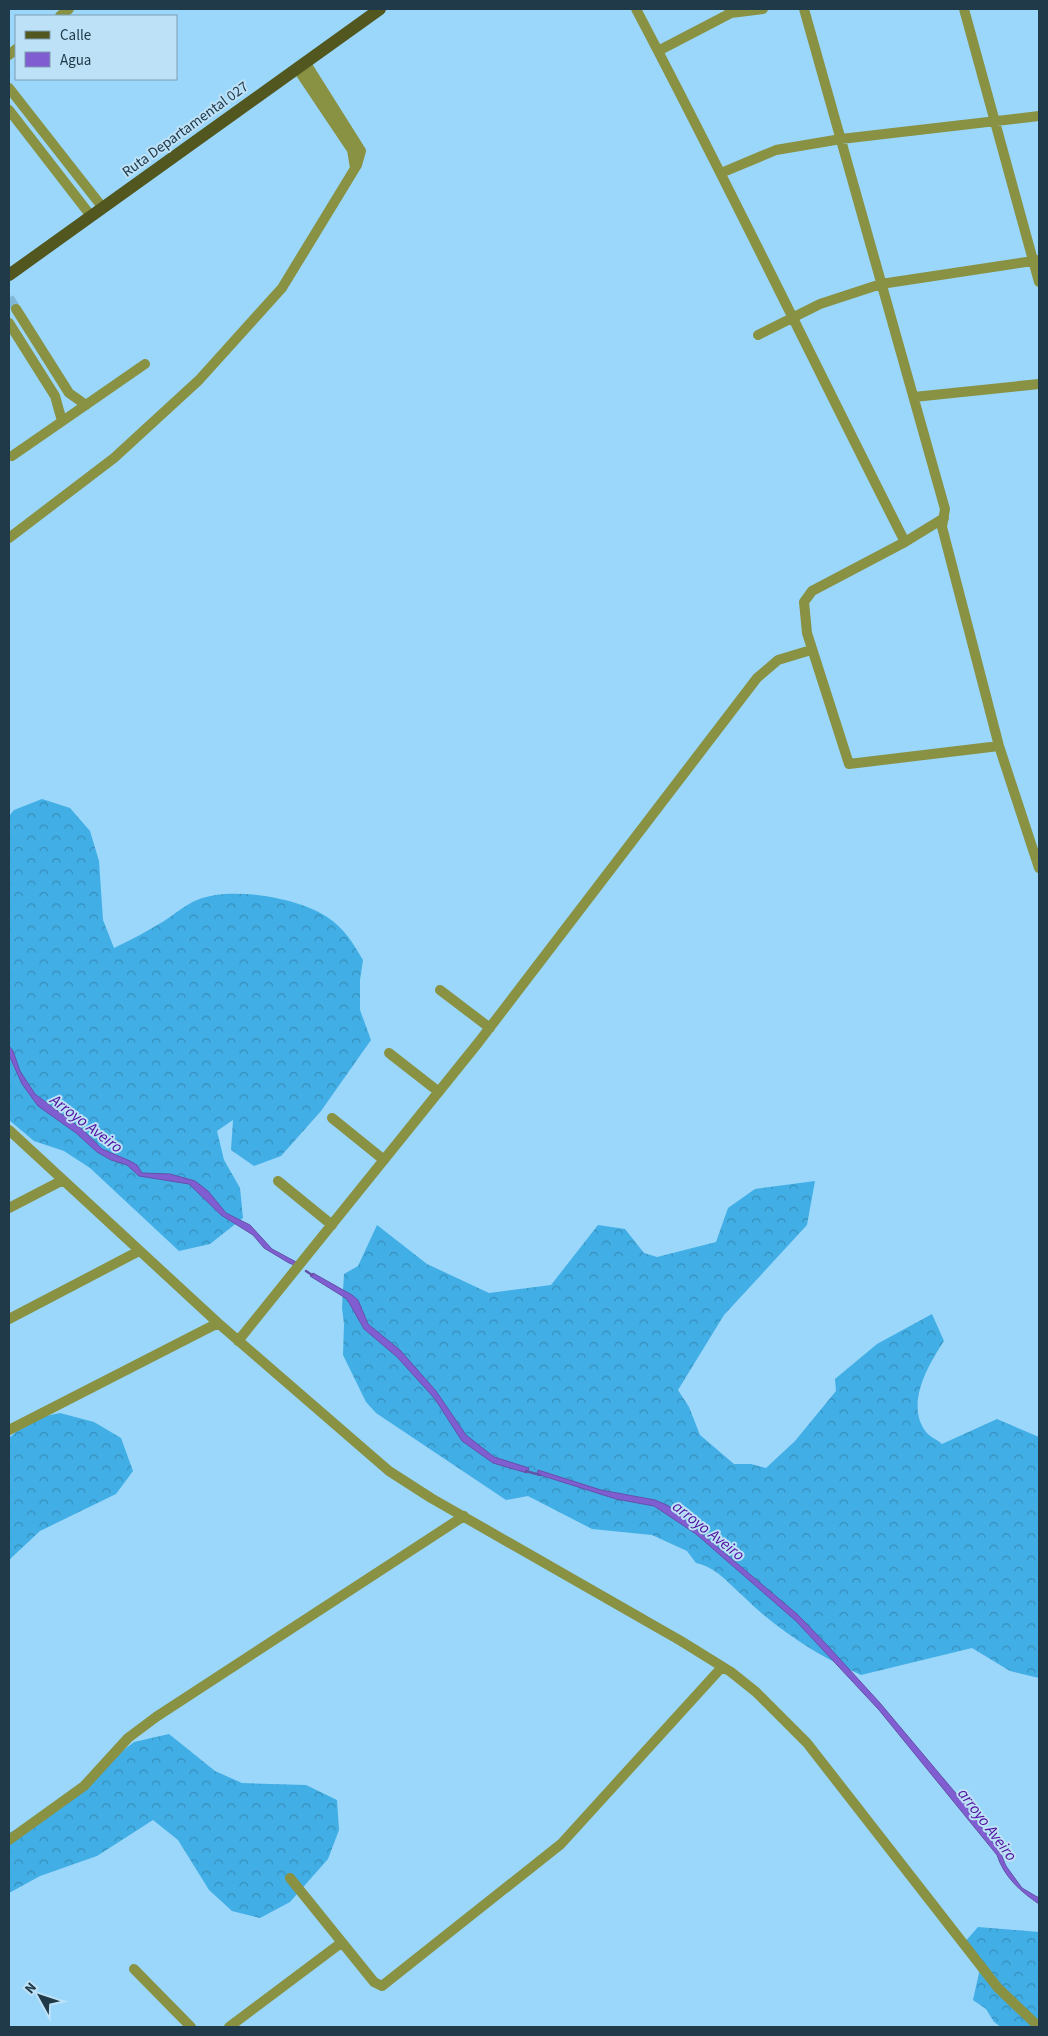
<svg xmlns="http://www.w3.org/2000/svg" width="1048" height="2036" font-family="'Source Sans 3',sans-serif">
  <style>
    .forest { fill: url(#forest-crowns) }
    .water { fill: #805dd0; stroke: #6452a8 }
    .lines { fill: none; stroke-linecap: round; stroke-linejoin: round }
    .stream { stroke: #6452a8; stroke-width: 2.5 }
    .minor-tunnel { stroke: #82b8d7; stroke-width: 10; stroke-dasharray: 10 5; stroke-linecap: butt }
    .minor { stroke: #899142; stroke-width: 10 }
    .primary { stroke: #51571f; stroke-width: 12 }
    .labels { text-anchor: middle; stroke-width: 4; stroke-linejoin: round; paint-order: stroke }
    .street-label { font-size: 15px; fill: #213a49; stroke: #bde1f6 }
    .water-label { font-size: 16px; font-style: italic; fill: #4f0b9e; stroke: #bde1f6 }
  </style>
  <defs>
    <pattern id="forest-crowns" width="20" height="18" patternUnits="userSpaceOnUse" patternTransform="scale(1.25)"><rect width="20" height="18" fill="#41aee5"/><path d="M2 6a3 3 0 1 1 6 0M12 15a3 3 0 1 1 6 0" fill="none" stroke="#368fbc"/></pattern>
  </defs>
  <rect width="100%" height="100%" fill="#9ad7fb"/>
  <path class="forest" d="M42,799l28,9 20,23 9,30 4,59 11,28c17,-8 34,-17 50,-27 11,-7 21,-16 33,-21 32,-14 101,-3 130,17 17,11 26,26 36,43l-3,20v30l11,30 -50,71 -40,45 -27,10 -23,-16 2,-30 -16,11 7,29 16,28 3,30 -33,26 -31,7 -89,-83 -26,-17 -30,-10 -25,-21v-304l5,-6z
    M815,1181l-8,44 -83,90 -46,75 11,17 11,28 34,29h17l15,4 29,-27 41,-50 -1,-12 42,-35 55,-30 12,27c-16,24 -39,64 -18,91 4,5 12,8 16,12l55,-25 42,18v241l-29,-7 -38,-23 -111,27c-24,-11 -47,-23 -68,-38 -18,-12 -36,-27 -51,-42 -16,-14 -25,-27 -46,-32l-9,-12 -35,-16 -60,-6 -64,-33 -22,4 -130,-87 -10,-11 -23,-47 1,-31 -2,-16 2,-34 14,-8 19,-41 50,39 62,29 62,-8 47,-60 27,4 19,24 13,4 59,-15 12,-34 27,-19z
    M60,1413l34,9 27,16 12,33 -17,23 -76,37 -31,29v-122l22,-19z
    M169,1734l46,37 27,12 64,2 31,15 2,30 -11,29 -38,43 -30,16 -28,-7 -23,-21 -31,-50 -25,-20 -56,36 -57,20 -31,17v-60l50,-26 49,-45 26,-20z
    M978,1927l61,5v95h-38l-7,-5 -8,-13 -13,-9 8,-36 -17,-21z"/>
  <path class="water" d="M9,1046l4,5 7,20 15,23 48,36 19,19 28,12 7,4 5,8 28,1 25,7 13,10 18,22 24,12 22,24 26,14 -1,3 -8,-3 -25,-15 -11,-13 -32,-20 -32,-31 -50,-8 -12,-11 -16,-5 -14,-8 -21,-19 -38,-27 -16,-22 -13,-29z
    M313,1273l39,22 6,5 10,24 32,26 36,41 30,44 28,22 35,11 -2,5 -34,-10 -31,-22 -27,-42 -38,-42 -33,-28 -17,-30 -37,-23z
    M538,1470l63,20 54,10 14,6 128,108 31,32 52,57 84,100 37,51 5,12 16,22 17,10v6c-18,-12 -35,-27 -42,-49l-118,-145 -83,-89 -100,-87 -42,-28 -38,-7 -79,-25z"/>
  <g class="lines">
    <path class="stream" d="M306,1271l6,4
      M526,1471l14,4"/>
    <path class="minor-tunnel" d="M9,298l7,11"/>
    <path class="minor" d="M636,9c93,176 179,356 269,533
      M729,9l2,4 32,-4
      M804,9l141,500 -3,18 57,219 40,122
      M964,9l75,273
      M60,16l9,-7
      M658,51l73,-38
      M9,55l7,-6
      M297,68l55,82 3,18
      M9,88l94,120
      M9,110l82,106
      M721,173l55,-23 65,-11 198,-23
      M16,309l53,84 17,12
      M9,323l46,73 7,25
      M758,335l62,-31 61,-20 158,-24
      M914,397l125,-13
      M12,456l133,-92
      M944,518l-39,24 -93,49 -8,11 3,31 42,131 150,-18
      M9,538l105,-80 85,-78 83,-92 75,-123 4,-14 -56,-89
      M440,990l50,38
      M389,1053l50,39
      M332,1118l52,42
      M9,1130l209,193 171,148 42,27 250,143 50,31 25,20 51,51 191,245 41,39
      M278,1181l54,44
      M9,1208l54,-28
      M9,1319l130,-68
      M238,1341l240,-298 279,-365 21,-18 33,-10
      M9,1430l209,-107
      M9,1840l75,-54 44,-48 28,-21 308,-201
      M290,1878l84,104 8,4 179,-142 161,-177
      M134,1969l57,58
      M229,2027l112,-84"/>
    <path class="primary" d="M9,275l371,-266"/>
  </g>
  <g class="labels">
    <g class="street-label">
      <text transform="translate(185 129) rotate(-36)" y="5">Ruta Departamental 027</text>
    </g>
    <g class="water-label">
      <text transform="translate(87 1123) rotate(37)" y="6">Arroyo Aveiro</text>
      <text transform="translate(709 1530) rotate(38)" y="6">arroyo Aveiro</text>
      <text transform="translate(988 1824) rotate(53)" y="6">arroyo Aveiro</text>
    </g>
  </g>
  <rect width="1048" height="2036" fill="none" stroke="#213a49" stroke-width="20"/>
  <rect x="15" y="15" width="162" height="65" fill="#bde1f6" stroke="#7f9eb1"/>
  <rect x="25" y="31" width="25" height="8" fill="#51571f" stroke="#7f9eb1"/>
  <text x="60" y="40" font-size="15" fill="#213a49">Calle</text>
  <rect x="25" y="52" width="25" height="15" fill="#805dd0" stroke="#7f9eb1"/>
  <text x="60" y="65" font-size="15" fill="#213a49">Agua</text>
  <g transform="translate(40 1996) rotate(310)" stroke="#bde1f6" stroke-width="4" paint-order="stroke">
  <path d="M0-4L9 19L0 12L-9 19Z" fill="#213a49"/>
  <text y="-8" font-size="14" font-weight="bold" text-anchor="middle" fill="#213a49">N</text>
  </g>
</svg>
